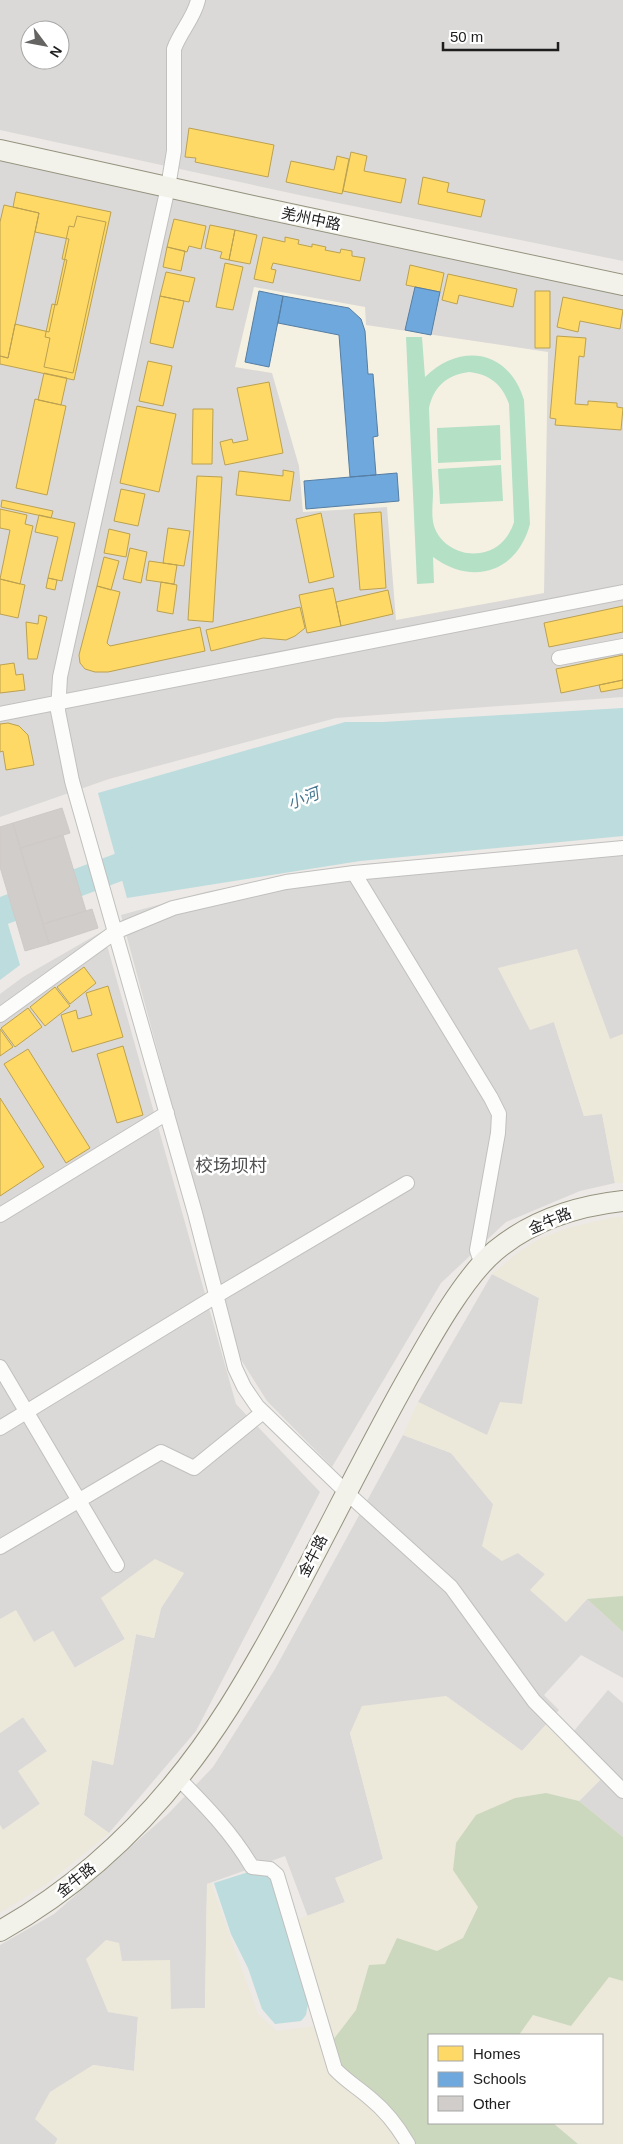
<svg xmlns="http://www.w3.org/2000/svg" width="623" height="2144" font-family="Helvetica,'Noto Sans SC',sans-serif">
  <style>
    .residential { fill: #dbd9d7; fill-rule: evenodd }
    .education { fill: #f5f1e2 }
    .farmland { fill: #ece9da }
    .forest { fill: #cbd8bd }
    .pitch { fill: #b4e0c6; fill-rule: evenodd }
    .water { fill: #bcdcdd }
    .homes { fill: #ffd966; stroke: #bba150 }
    .schools { fill: #6fa8dc; stroke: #567ea3 }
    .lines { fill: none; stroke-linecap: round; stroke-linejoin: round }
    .river { stroke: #bcdcdd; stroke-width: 28 }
    .building { fill: #d0cdcb; stroke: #cfcac8 }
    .minor-casing { stroke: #c1c0be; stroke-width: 16 }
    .secondary-casing { stroke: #95937f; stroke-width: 22 }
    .minor { stroke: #fcfcfb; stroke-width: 14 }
    .secondary { stroke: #f2f2ea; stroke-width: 20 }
    .labels { text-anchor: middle; stroke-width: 5; stroke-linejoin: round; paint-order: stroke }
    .street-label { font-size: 15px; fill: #1d1d1d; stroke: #fff }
    .water-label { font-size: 16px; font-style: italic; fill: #477790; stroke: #fff }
    .quarter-label { font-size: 18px; fill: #505050; stroke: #fff }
  </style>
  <rect width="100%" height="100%" fill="#ece9e6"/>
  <path class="residential" d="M0,0h623v261l-319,-65 -304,-66zM30,30h30v30h-30z
    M0,155l623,137v405l-287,21 -227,61 -109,38z
    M623,842v192l-12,6 -57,-18 30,94 18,-3 13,70 -35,8 -74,31 -65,61 -109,184 -65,-66 -27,-43 -119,-443 88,-24 157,-27z
    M103,931l133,473 84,88 -124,239 -87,102 -25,-18 8,-55 21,5 23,-131 18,4 7,-30 23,-35 -82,25 23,41 -51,29 -21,-37 -19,11 -34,-23v-625l23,-17z
    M492,1274l47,24 -16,106 -36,32 -69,-34z
    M403,1435l48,18 42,51 25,49 27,21 21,48 21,-23 36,33v46l-42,-23 -37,40 15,15 -37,41 -76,-55 -96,37 33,126 -47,19 9,24 -37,15 -23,-61 -78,28 -2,124 -34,1 -49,-48 -16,-21 32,77 -4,54 -41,-6 -38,79h-55v-199l54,-31 114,-100 45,-47 62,-98z
    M608,1690l15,13v134l-44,-36 21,-21 -37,-36z
    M23,1717l24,34 -6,52 -38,27 -3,-5v-92z"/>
  <path class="education" d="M254,287l111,20 1,18 182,27 -4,241 -148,27 -9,-113 -84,5 -4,-46 -27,-93 -37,-6z"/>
  <path class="farmland" d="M577,949l33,90 13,-5v149h-8l-13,-69 -18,2 -30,-94 -24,8 -32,-62z
    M614,1217h9v379l-36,3 -21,23 -36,-32 15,-16 -27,-21 -16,8 -20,-15 11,-42 -42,-51 -48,-18 15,-33 69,33 13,-33 22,2 17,-106 -47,-24 28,-23 21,-13 27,-10z
    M155,1559l29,14 -23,35 -7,30 -18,-4 -23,131 -21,-5 -8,55 25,18 -61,50 -48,30v-88l3,5 37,-26 -22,-33 29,-20 -24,-34 -23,16v-114l16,-9 18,32 19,-11 22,37 50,-29 -24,-41z
    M446,1696l76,55 24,-26 54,55 -21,21 -33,-8 -31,5 -59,45 -3,26 25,38 -15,31 -26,13 -40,-13 -12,27h-16l-13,45 -23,30 -35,-121 47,-17 -10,-24 48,-19 -33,-126 12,-27z
    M211,1883l47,131 19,17 38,-5 87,118h-347l4,-4 -24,-21 15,-27 43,-27 41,6 4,-54 -30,-5 -22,-53 20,-19 13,3 3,18 48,-1 1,49 34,-1 2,-124z
    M609,1976l14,5v163h-45l-25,-21h49v-88h-83l14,-20 38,11z"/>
  <path class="forest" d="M623,1596v36l-36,-33z
    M546,1793l33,8 44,36v144l-14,-4 -38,49 -38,-11 -14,20h-90v88h124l25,21h-163l-74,-77 -8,-27 23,-30 13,-45 16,-1 12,-26 40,13 26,-13 15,-31 -25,-37 3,-27 20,-28 39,-17z"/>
  <path class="pitch" d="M406,337h16l3,40c36,-35 84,-27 99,23l6,124c-13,49 -58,62 -97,33l1,26 -17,1zM469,372c20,2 33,12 40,32l5,118c-5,16 -17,29 -34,31 -19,3 -40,-8 -46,-27 -3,-10 -1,-24 -1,-34 -2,-28 -3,-56 -4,-84 5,-22 18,-33 40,-36z
    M500,425l1,35 -63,3 -1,-35z
    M501,465l2,36 -63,3 -2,-35z"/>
  <path class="water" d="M623,708v128l-263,25 -233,37 -29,-105 247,-71h38z
    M0,897l20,68 -20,15z
    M255,1870l17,7 36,126 -2,12 -5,6 -26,3 -13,-15 -14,-41 -17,-34 -17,-51z"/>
  <path class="homes" d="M189,128l85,17 -6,32 -73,-15 1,-4 -11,-1z
    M351,152l16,4 -3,15 42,8 -5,24 -58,-12z
    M337,156l12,3 -7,35 -56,-12 5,-21 43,9z
    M423,177l26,6 -2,9 38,8 -4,17 -63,-13z
    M16,192l95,20 -37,168 -74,-16v-8l8,2 7,-34 34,8 20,-93 -34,-7 4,-19 -26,-6z
    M4,205l35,8 -31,145 -8,-2v-134z
    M77,216l29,6 -33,151 -29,-6 6,-29 -5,-1 7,-33 5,1 10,-45 -5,-1 7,-33 5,1z
    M174,219l32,7 -5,23 -12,-3 -2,6 -20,-5z
    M210,225l25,5 -6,30 -9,-2 2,-6 -17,-4z
    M235,230l22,5 -7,29 -21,-4z
    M263,237l22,5v-5l14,3 -1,4 14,3v-3l14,3 -1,3 15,3 1,-4 11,2v5l13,2 -5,23 -87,-18 -2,6 5,1 -3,13 -19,-4z
    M167,247l18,4 -4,20 -18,-4z
    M225,263l18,4 -10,43 -17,-3z
    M410,265l34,8 -4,19 -34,-7z
    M166,272l29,6 -6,24 -29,-6z
    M448,274l69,15 -4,18 -54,-12 -2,9 -15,-4z
    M535,291h15v57h-15z
    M160,296l24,5 -11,47 -23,-5z
    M563,297l60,13 -3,19 -40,-8 -2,11 -21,-5z
    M557,336l29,2 -2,19 -5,-1 -4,48 13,1v-4l29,2v4l6,1 -2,22 -66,-5 1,-6 -6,-1z
    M148,361l24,5 -9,40 -24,-5z
    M44,373l23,5 -6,27 -23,-5z
    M269,382l14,71 -58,12 -5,-23 12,-3 1,4 15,-3 -11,-52z
    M35,399l31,7 -19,89 -31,-7z
    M137,406l39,8 -17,78 -39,-9z
    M193,409h20l-1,55h-20z
    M283,470l11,2 -4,29 -54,-6 3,-24 44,5z
    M197,476l25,1 -9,145 -25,-2z
    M121,489l24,5 -7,32 -24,-5z
    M2,500l51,11 -2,7 -50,-11z
    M0,509l27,6 -2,9 8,2 -13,58 -20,-5 10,-49 -10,-2z
    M381,512l5,76 -26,2 -6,-76z
    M321,513l13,64 -25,6 -13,-64z
    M39,515l36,8 -13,58 -14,-3 10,-41 -23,-5z
    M168,528l22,3 -6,35 -21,-3z
    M109,529l21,5 -4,23 -22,-4z
    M130,548l17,4 -6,31 -18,-4z
    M104,557l15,4 -8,29 -14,-4z
    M149,561l28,4 -3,19 -28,-4z
    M48,578l9,2 -2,10 -9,-2z
    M0,579l25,6 -7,33 -18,-4z
    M161,582l16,3 -4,29 -16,-3z
    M97,586l23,6 -13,51 3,3 90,-19 5,24 -97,21h-13l-10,-3 -5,-6 -1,-8z
    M333,588l8,38 -34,7 -8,-38z
    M388,590l5,24 -52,12 -5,-24z
    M623,606v26l-74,15 -5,-24z
    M300,607l5,21 -10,8 -9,4 -23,-2 -52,13 -5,-21z
    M39,615l8,2 -10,42h-9l-2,-37 12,2z
    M623,655v25l-62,13 -5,-24z
    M14,663l2,12 7,-1 2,16 -25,3v-28z
    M623,680v8l-22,4 -2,-7z
    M8,723l11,3 9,9 6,30 -28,5 -3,-19 -3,1v-28z
    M84,967l12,16 -26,21 -13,-17z
    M108,986l15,51 -51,15 -11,-37 15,-5 2,9 14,-4 -6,-22z
    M55,987l15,19 -25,20 -15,-19z
    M28,1008l14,19 -27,20 -14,-19z
    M0,1029l13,18 -13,9z
    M123,1046l20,69 -26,8 -20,-69z
    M28,1049l62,99 -24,15 -62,-99z
    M0,1098l44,69 -44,29z"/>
  <path class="schools" d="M415,287l25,5 -9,43 -26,-5z
    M259,291l24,5 -14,71 -24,-5z
    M283,296l66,12 12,11 4,12 3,43h5l5,62 -5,1 3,38 -26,2 -11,-142 -61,-12z
    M397,473l2,28 -93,8 -2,-28z"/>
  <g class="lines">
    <path class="river" d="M0,912l154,-58"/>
  </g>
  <path class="building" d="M62,808l8,25 -50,15 -7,-25z
    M13,823l36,121 -24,7 -25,-84v-40z
    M63,835l23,76 -43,13 -23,-76z
    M92,909l6,19 -49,16 -6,-20z"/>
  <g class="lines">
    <defs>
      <path id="minor" d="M198,0c-4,18 -18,32 -24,49v102l-6,36 -108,490 -2,34 14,70 123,432 40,155 9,19 13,19 89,86 105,95 83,114 89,90
        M559,658l64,-12
        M0,714l623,-122
        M354,873l137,225 8,16 -1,19 -21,117 5,15
        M0,1015l115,-83 58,-24 113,-26 68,-9 269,-25
        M0,1215l167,-102
        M0,1367l117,198
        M0,1428l216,-132 191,-113
        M0,1547l161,-95 33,16 69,-56
        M178,1778c28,28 54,55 74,89l18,2 7,6 58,194c11,12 24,19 36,30 16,13 27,28 37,45"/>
      <path id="secondary" d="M0,150l253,56 370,79
        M0,1931c96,-54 170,-131 229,-224 65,-104 116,-217 176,-324 22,-39 57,-104 90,-132 36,-30 82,-45 128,-50"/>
    </defs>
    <use href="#minor" class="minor-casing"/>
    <use href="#secondary" class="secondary-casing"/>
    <use href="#minor" class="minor"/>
    <use href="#secondary" class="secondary"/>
  </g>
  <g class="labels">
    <g class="street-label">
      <text transform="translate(311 219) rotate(12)" y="5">羌州中路</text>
      <text transform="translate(550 1221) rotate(-23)" y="5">金牛路</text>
      <text transform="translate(313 1556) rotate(-63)" y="5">金牛路</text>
      <text transform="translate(76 1880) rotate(-39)" y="5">金牛路</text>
    </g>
    <g class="water-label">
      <text transform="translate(303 798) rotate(-21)" y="6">小河</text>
    </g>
    <g class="quarter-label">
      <text x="231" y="1172">校场坝村</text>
    </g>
  </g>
  <rect x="428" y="2034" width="175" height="90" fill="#ffffff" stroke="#a5a5a5"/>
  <rect x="438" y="2046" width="25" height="15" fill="#ffd966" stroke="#a5a5a5"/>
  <text x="473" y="2059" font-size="15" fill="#1d1d1d">Homes</text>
  <rect x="438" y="2072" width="25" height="15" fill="#6fa8dc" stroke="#a5a5a5"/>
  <text x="473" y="2084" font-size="15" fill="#1d1d1d">Schools</text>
  <rect x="438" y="2096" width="25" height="15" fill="#d0cdcb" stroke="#a5a5a5"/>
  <text x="473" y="2109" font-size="15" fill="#1d1d1d">Other</text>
  <g transform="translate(45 45) rotate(122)"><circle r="24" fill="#ffffff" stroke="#a5a5a5"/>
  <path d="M0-4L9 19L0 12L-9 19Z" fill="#656463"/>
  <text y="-8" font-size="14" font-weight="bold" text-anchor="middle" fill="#1d1d1d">N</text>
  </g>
  <path d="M443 42v8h115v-8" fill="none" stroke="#1d1d1d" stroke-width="2.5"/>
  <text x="450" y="42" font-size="15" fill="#1d1d1d" stroke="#ffffff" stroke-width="4" paint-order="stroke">50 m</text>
</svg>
